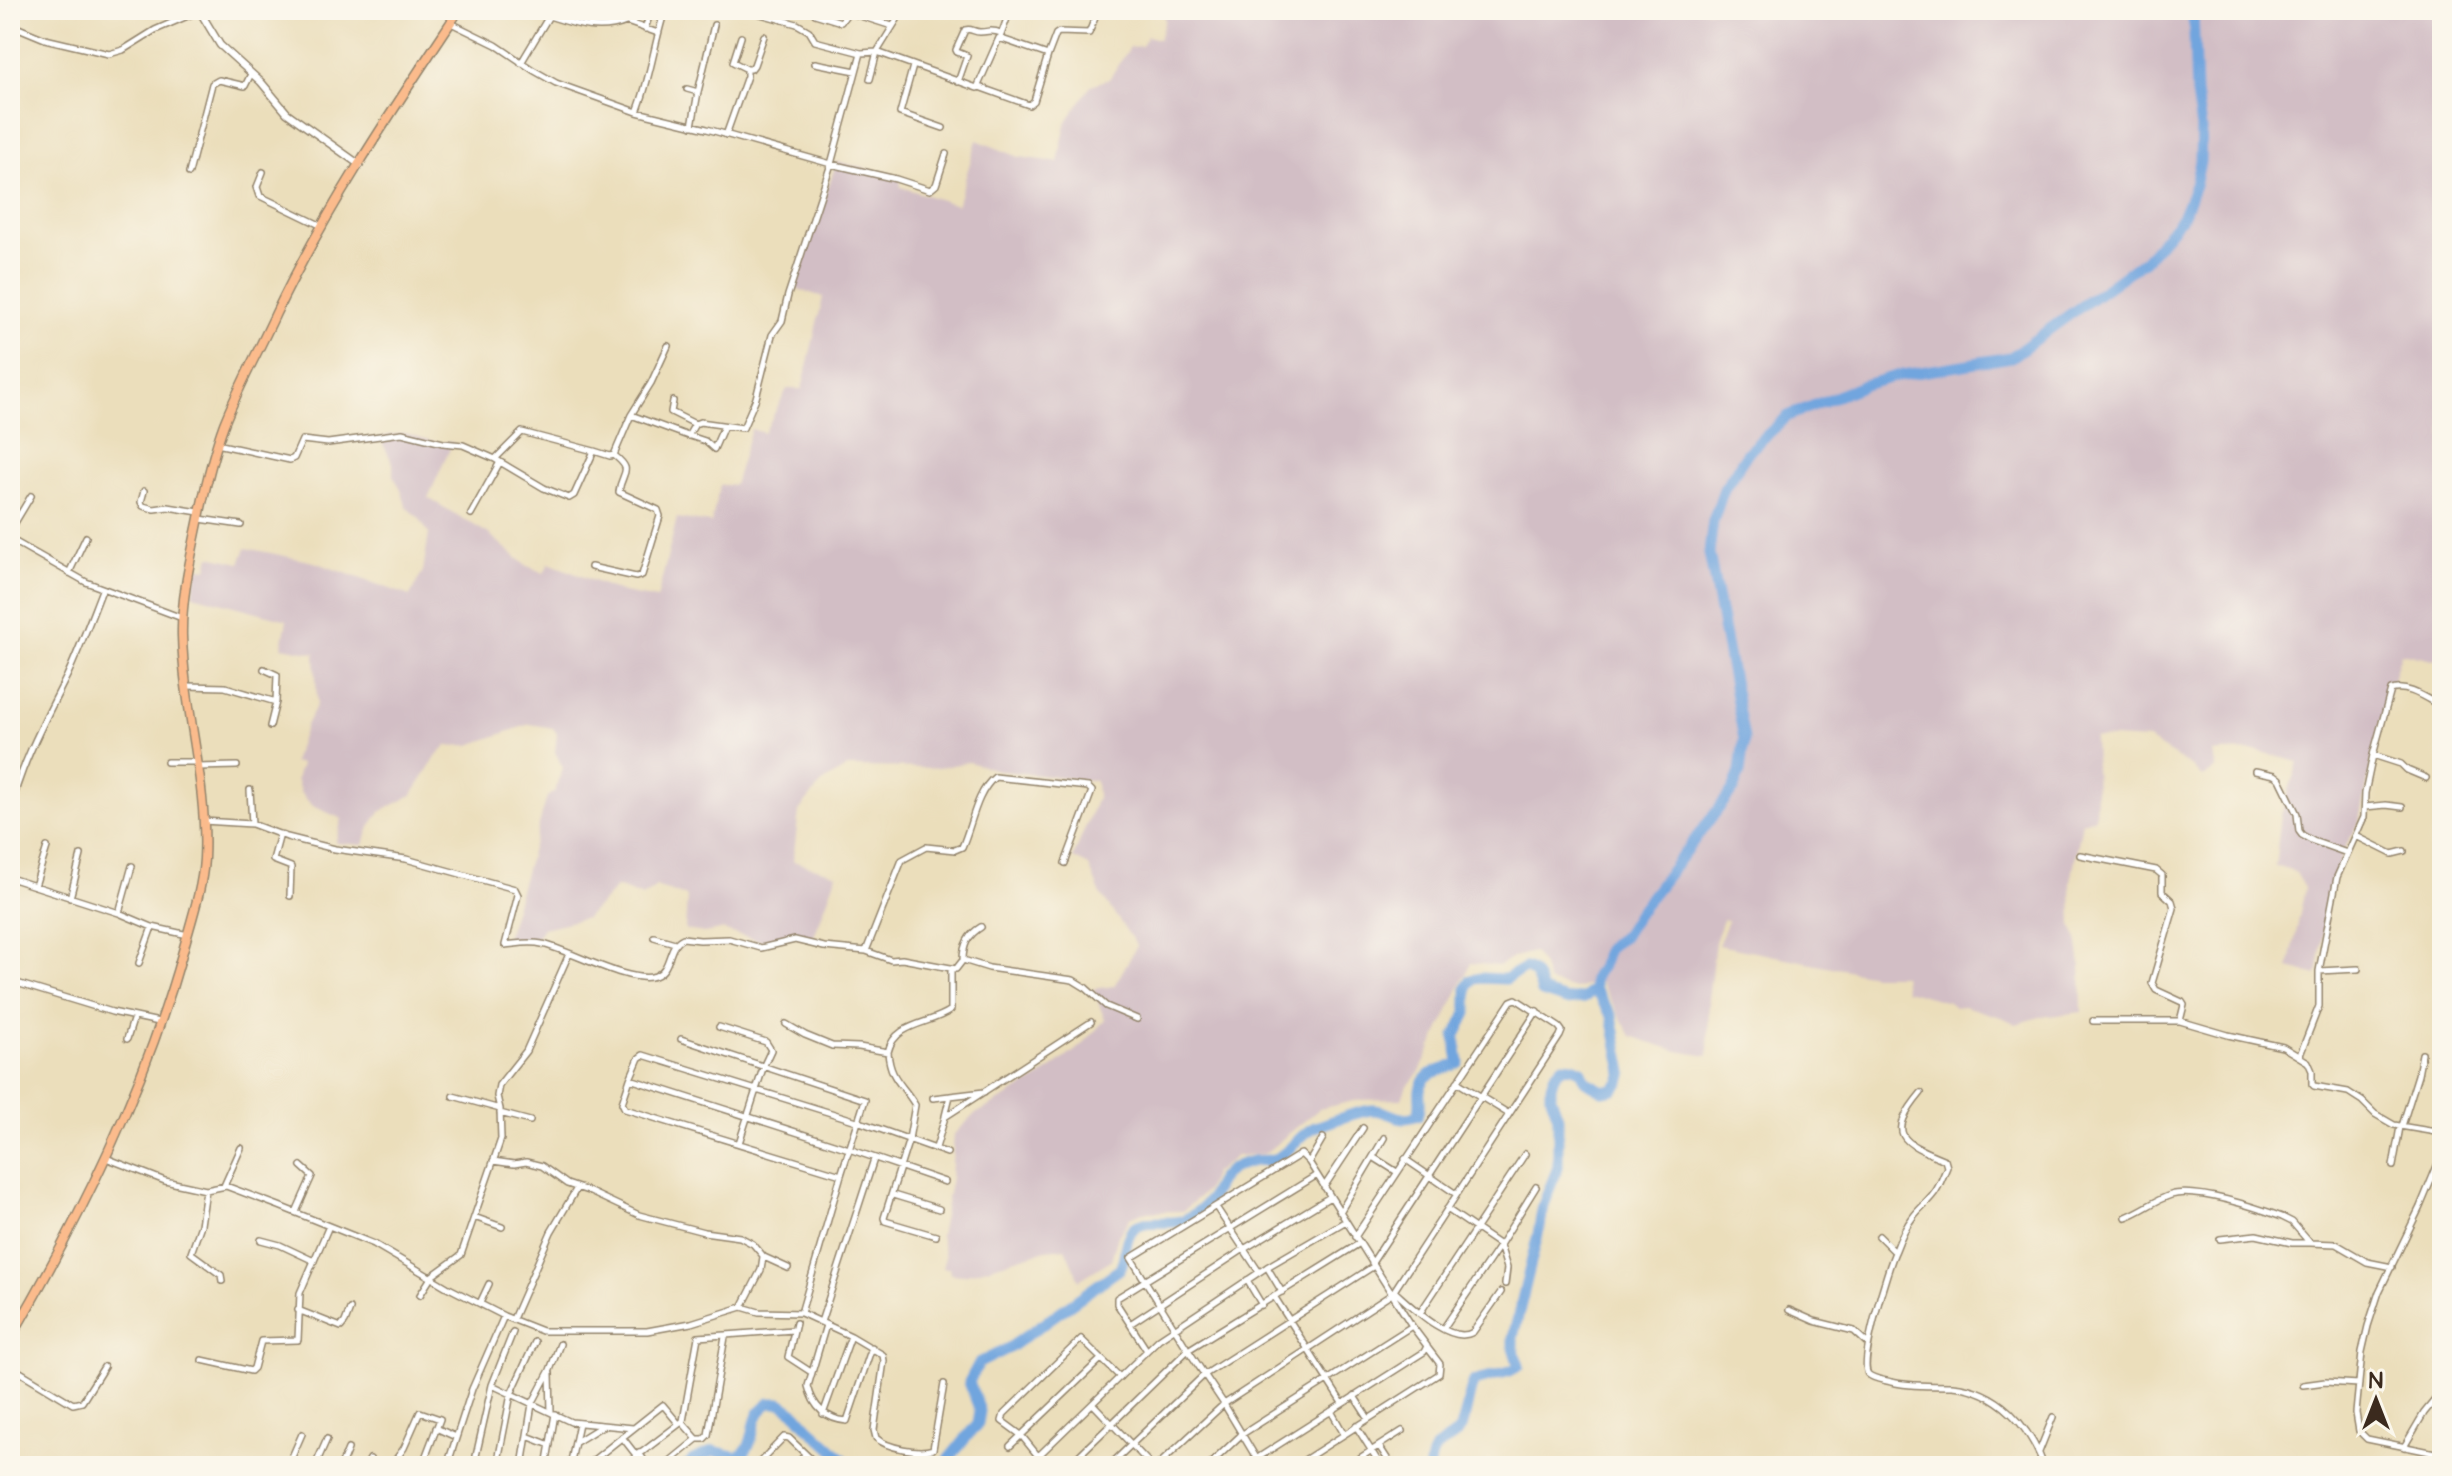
<svg xmlns="http://www.w3.org/2000/svg" width="2452" height="1476" font-family="'Architects Daughter',sans-serif">
  <style>
    .industrial { fill: #d2bec5 }
    .lines { fill: none; stroke-linecap: round; stroke-linejoin: round }
    .river { stroke: #71a5de; stroke-width: 11 }
    .minor-casing { stroke: #93846c; stroke-width: 8 }
    .tertiary-casing { stroke: #93846c; stroke-width: 9 }
    .primary-casing { stroke: #93846c; stroke-width: 11 }
    .minor { stroke: #fff; stroke-width: 5 }
    .tertiary { stroke: #fff; stroke-width: 6 }
    .primary { stroke: #fbbb8c; stroke-width: 8 }
  </style>
  <rect width="100%" height="100%" fill="#fbf7ec"/>
  <filter id="ink" filterUnits="userSpaceOnUse"><feTurbulence type="fractalNoise" baseFrequency=".0125" numOctaves="2"/><feDisplacementMap in="SourceGraphic" scale="16" xChannelSelector="R" yChannelSelector="G"/><feConvolveMatrix kernelMatrix="1 2 1 2 8 2 1 2 1" color-interpolation-filters="sRGB"/></filter>
  <filter id="wash" filterUnits="userSpaceOnUse"><feTurbulence type="fractalNoise" baseFrequency=".006" numOctaves="4" result="noise"/><feDisplacementMap in="SourceGraphic" scale="32" xChannelSelector="R" yChannelSelector="G"/><feGaussianBlur stdDeviation="1.8" result="paint"/><feColorMatrix in="noise" values="0 0 0 0 0 0 0 0 0 0 0 0 0 0 0 0 0 1.4 0 .05"/><feComposite in="paint" operator="in"/></filter>
  <g filter="url(#wash)">
    <rect width="100%" height="100%" fill="#ebdebb"/>
    <path class="industrial" d="M1161,10h1281v643l-9,7 -32,-7 -23,76 -18,92 -17,30 -14,44 -12,80 -28,-7 16,-80 -9,-15 -10,-5 -11,-1 6,-52 17,-53 -41,-11 -35,1 -9,1 3,16 -14,8 -10,-10 -44,-27 -54,-3 2,57 -1,24 -13,4 -11,60 1,43 5,13 4,27 1,47 -42,5 -24,7 -12,-6 -40,-12 -10,1 -6,-5 -43,-12 -2,-15h-30l-155,-30 10,-24 -5,-1 -8,22 -6,50 -1,64 -31,-5 -46,-15 -31,-54 -25,7 -27,-7 -6,-18 -9,-12 -19,5 -15,9 -28,-3 -51,109 -14,16 -4,11 -44,1 -39,9 -55,45 -28,2 -22,17 -8,18 -23,20 -41,1 -12,6 -12,18 -7,24 -32,20 -14,-32 -19,2 -82,25 -14,-1 -1,-6h-7l3,-11 -5,-21 11,-59 3,-43 20,-19 64,-36 43,-33 24,-26 -12,-31 21,-3 23,-40 -36,-51 -12,-29 -16,-8 24,-60 -1,-17 -94,-10 -34,-9 -30,6 -91,-1 -26,17 -22,27 -6,50 44,13 -24,65 -29,-4 -9,6h-13l-41,-11 -17,3 -19,-3 2,-33 -31,-10 -13,10 -26,-10 -31,31 -43,10 -7,10 -31,4 42,-145 8,-6 8,-23 -8,-16 2,-18 -4,-6 -23,-4 -60,21 -23,1 -9,8 -26,41 -32,17 -9,13 -8,20 -28,-2 7,-24 -29,-13 -12,-12 -5,-15 5,-15 -8,-2 13,-37 11,-21 -2,-51 -33,-6 5,-27 -94,-25 4,-27 10,1 3,-13 30,7 6,-15 68,14 96,34 13,-25 6,-37 -10,-16 -12,-10 -7,-21 -7,-11v-13l-14,-26 26,-4 34,10 14,-1 -25,56 61,36 36,31 19,8 5,-10 74,30 34,6 20,-81 34,5 9,-38h14l17,-56 13,4 23,-44h15l21,-92 -29,-9 43,-127 63,17 1,9 56,18 20,-65 42,17 39,5 8,-39 25,-38 18,-6 21,-32 12,-1 5,-10 12,3 6,-19z"/>
    <g class="lines">
      <path class="river" d="M1594,989v-11l10,-17 2,-10 6,-7 11,-7 15,-24 95,-123 7,-18 4,-33 -35,-186 4,-32 11,-32 24,-37 40,-36 76,-31 33,-9 114,-19 134,-97 37,-43 13,-32 5,-23 1,-34 -5,-34 -3,-84
        M687,1466l6,-6 21,-9 24,6c18,-11 12,-28 21,-44 1,-2 8,-8 10,-10h12l16,11 11,13 43,39
        M943,1466l35,-43 2,-12 -11,-29 10,-19 30,-15 111,-79c7,-13 3,-29 13,-40 12,-13 38,-2 53,-10 8,-4 19,-13 24,-20 6,-9 6,-18 16,-26 7,-6 18,-10 28,-12 8,-2 15,2 23,-3 15,-8 23,-24 38,-31 16,-5 42,-16 58,-17 18,0 23,14 45,5 4,-9 1,-16 2,-25 5,-23 25,-17 39,-28l-4,-25 12,-24v-25l4,-8 9,-2 26,1 19,-11c11,3 13,13 17,24l24,8 18,-2 10,-9
        M1430,1466c2,-25 17,-20 28,-34 9,-11 9,-36 16,-51l36,-10 9,-5 -6,-19v-10l25,-103 5,-29 15,-38v-50l-7,-20v-11l3,-10 9,-10 10,1 9,4 3,10 18,10 10,-2 7,-7 3,-10 -11,-56 -18,-27"/>
    </g>
  </g>
  <g filter="url(#ink)">
    <g class="lines">
      <defs>
        <path id="minor" d="M622,10l2,11 34,12
          M746,10l51,14 12,7 6,10 46,12
          M813,10l2,4 26,8 7,-10
          M848,10v2l44,14
          M10,19l6,8 29,12 64,15 14,-4 32,-20 44,-19
          M451,23l45,22 37,25 23,13 81,29 70,17 124,35 65,15 34,11 6,-5 10,-31
          M645,29l6,-19
          M1001,35l8,-22 -1,-3
          M521,63l28,-47c25,8 51,17 77,6
          M815,63l41,8
          M913,66l-13,47 43,15
          M747,69h4l3,-4 10,-29
          M870,79l7,-27 100,36 22,-50 49,17 8,-21 3,-2 30,1 9,-23
          M958,82l9,-26 -10,-4 -1,-2 9,-20c7,-2 8,2 15,2 10,0 10,-3 21,1
          M979,87l50,18 5,-4 14,-46
          M687,89l11,3 -6,34
          M698,92l16,-67
          M637,112c13,-32 17,-68 28,-102
          M726,135l21,-59v-7l-14,-7 8,-25
          M263,172l-6,15 3,9 62,30
          M189,173l23,-89 7,-4 26,6 6,-12
          M673,401l-2,11 24,12
          M631,415l20,-32 17,-37
          M690,436l15,5 9,8 10,-23
          M217,444l73,16 4,-2 8,-18 26,3 74,-10 41,10 20,2 32,14 49,29 25,10 5,-3 20,-44 16,5 4,-1 17,-40 57,21 7,-12 5,-2 43,6 13,-30 16,-63 10,-14 6,-26 43,-131 30,-111 16,-1 26,-42
          M495,459l27,-27 72,19
          M144,491l-3,11 2,4 11,3 14,-2 31,5
          M471,514l29,-52
          M200,519l41,6
          M10,531l21,-35
          M10,539l76,43 96,36
          M591,567l45,10 6,-2 18,-59 -2,-6 -39,-18c2,-21 16,-20 -5,-37
          M69,573l17,-36
          M264,669l13,6 -1,27
          M187,686l38,1 51,15 -6,24
          M2373,755l28,9 6,6 19,8
          M167,762h30
          M198,767l39,-1
          M2255,771l20,4 5,4 17,35 2,17 3,4 11,6 34,12
          M250,790l2,34
          M2365,807l21,-2 16,2
          M10,813c8,-44 37,-97 57,-137 13,-28 24,-58 35,-86
          M203,821l49,3 35,13 48,12 71,10 109,30 3,6 -13,50c12,-1 24,-4 37,-1 26,5 88,41 113,32 18,-7 11,-30 28,-38l17,2 29,-1 32,9 34,-8 29,7 42,4 36,-91 24,-13 29,3 7,-3c10,-22 14,-55 33,-70l93,10 4,4 -27,72
          M280,834l-7,26 18,7 -1,29
          M2356,836l36,18 12,-3
          M2080,855l76,15 6,5v17l10,9 2,7 -22,75 4,7 26,12 2,3 -4,16 48,14 55,12 25,15 4,9v13l2,2 34,6 14,9 13,13 19,11 42,7 6,4
          M10,878l109,35 33,14 36,8
          M35,886l12,-39
          M70,898l11,-43
          M119,913l13,-47
          M654,937l21,6
          M866,951l25,9 11,-1 54,10 7,-9 26,8 84,12 13,8 20,18 31,13
          M963,960c0,-15 5,-25 18,-33
          M139,963l13,-36
          M2319,971l39,-2
          M10,981l102,31 47,10
          M2093,1021h87
          M786,1024l19,11 27,11 27,1 29,5c7,-30 42,-27 63,-42v-42
          M719,1027l47,15 5,8 -7,15 -25,78
          M127,1039l7,-22
          M681,1039l184,61 -24,75 -40,138
          M888,1052c2,28 15,32 27,53l-6,34 -25,79 1,3 51,15
          M2300,1055l19,-49v-35l18,-94 27,-60 1,-24 8,-38 18,-65c16,-6 36,9 51,17
          M630,1079l9,-21 4,-3 214,66 90,32
          M1457,1082l52,32
          M1921,1093c-35,42 -20,49 24,67l2,7c-3,7 -6,15 -10,22 -6,11 -17,18 -24,28 -7,9 -13,22 -17,33 -8,16 -37,112 -28,124 5,5 16,6 23,8 20,5 41,3 61,4 46,4 77,39 92,80
          M453,1096l47,13
          M933,1098l51,-6
          M500,1113l30,8
          M945,1116l5,-20
          M2402,1126l16,-51 4,-21
          M936,1148l9,-31 146,-95
          M2442,1154l-22,53 -41,85 -11,34 -6,26 -6,61 3,18 8,8 68,14 7,4
          M1373,1157l24,15
          M106,1158l59,23 41,9 20,-4 53,20 95,38 73,43 57,29 38,15h105l44,-8 51,-16 17,5 42,1 50,23 32,19 1,6 -10,69 2,8c11,10 43,16 57,11l11,-65
          M1405,1159l51,35
          M493,1161l21,3 12,-2 16,4 25,18 21,7 51,24 65,17 36,5 13,7 11,13 24,11
          M1309,1162l14,-24
          M2393,1166l7,-39
          M841,1175l-216,-66 -3,-6 8,-24 219,70 96,33
          M224,1186l17,-38
          M1324,1187l39,-59
          M206,1190l-5,35 -10,28 30,22 1,6
          M893,1195l46,14
          M1216,1207l43,65
          M1447,1209l53,36 7,23 -2,16
          M296,1212l16,-36 -11,-10
          M1340,1212l44,-74
          M474,1217l28,10
          M2126,1217c16,-6 29,-17 45,-22 24,-8 87,13 111,22l10,5 18,21 26,1 31,18 25,5
          M1879,1236l16,16
          M2220,1239l36,-4 36,8h17
          M261,1240l19,5 34,16
          M1372,1263l165,-252
          M1267,1267l15,25
          M1247,1280l15,25
          M1395,1292c16,14 56,54 78,40l28,-40
          M420,1295l12,-19 29,-21 40,-116 -1,-30 -3,-13 2,-11 27,-34 43,-97
          M1274,1296l68,107
          M480,1303l9,-19
          M742,1307l19,-37 2,-13
          M298,1310l43,17 4,-5 5,-13
          M1789,1310l25,11 40,10 13,12
          M1420,1313l105,-159
          M513,1319l38,-87 26,-44
          M821,1322l53,-163
          M796,1323l-8,34 23,15
          M1130,1324l114,-75 86,-52
          M826,1325l-18,61c5,21 17,33 39,35l25,-74
          M1443,1329l57,-84 36,-58
          M1146,1349l-29,-45v-6l200,-123
          M202,1360l49,11 3,-3 7,-27 37,-1 2,-47 29,-67
          M10,1366l63,38 9,-2 22,-35
          M550,1373l1,39
          M492,1385l79,37 62,6
          M2303,1385l22,-3 34,2
          M1354,1396l14,22
          M1093,1404l59,62
          M1331,1411l13,23
          M555,1414l-8,47 9,5
          M823,1414l28,-78
          M682,1422l15,17
          M1356,1426l25,40
          M436,1428l20,9
          M527,1436l23,9
          M622,1437l14,18
          M576,1442l26,-16
          M1010,1446l91,-87
          M1379,1446l13,20
          M2404,1447l20,-34 18,-22
          M2039,1452l14,-35
          M639,1453l9,13
          M1038,1456l-17,-21 -19,-14 2,-7 77,-75 39,38
          M288,1466l14,-32
          M315,1466l12,-27
          M341,1466l7,-17
          M366,1466l4,-7
          M391,1466l13,-18 16,-36 20,7 -18,47
          M447,1466l25,-77 32,-73
          M494,1466l-16,-6 -2,-4 16,-71 21,-53
          M497,1466l14,-72 24,-52
          M522,1466l10,-62 18,-34 10,-26
          M570,1466l9,-43
          M586,1466l77,-61 15,18
          M624,1466l59,-45 15,-84 95,-7
          M664,1466l33,-27h7l4,-4 17,-98
          M756,1466l28,-29 5,1 29,28
          M795,1466l10,-11
          M1028,1466l131,-127 108,-72 79,-46
          M1068,1466l120,-116 172,-107
          M1109,1466l95,-91 170,-109
          M1157,1466l67,-62 168,-110 168,-258 2,-5 -3,-4 -43,-28 -5,2 -156,236
          M1208,1466l33,-31 171,-109
          M1249,1466l7,-7 168,-107 3,-6 -15,-20 -103,-164 -8,-8 -170,104 57,92 36,54 37,62
          M1295,1466l144,-92 1,-10 -13,-17
          M1347,1466l55,-35
          M1398,1466l3,-2"/>
        <path id="tertiary" d="M199,10l21,35 41,37 26,31 73,52"/>
        <path id="primary" d="M10,1339c71,-122 135,-252 173,-388 8,-30 19,-61 21,-92 4,-75 -20,-148 -22,-223 -1,-42 11,-87 19,-128 6,-28 13,-57 23,-84 15,-38 35,-74 52,-111 51,-106 118,-205 183,-303"/>
      </defs>
      <use href="#minor" class="minor-casing"/>
      <use href="#tertiary" class="tertiary-casing"/>
      <use href="#primary" class="primary-casing"/>
      <use href="#minor" class="minor"/>
      <use href="#tertiary" class="tertiary"/>
      <use href="#primary" class="primary"/>
    </g>
  </g>
  <rect width="2452" height="1476" fill="none" stroke="#fbf7ec" stroke-width="40"/>
  <g transform="translate(2376 1400)" stroke="#fbf7ec" stroke-width="6" paint-order="stroke">
  <path d="M0-6L14 30L0 20L-14 30Z" fill="#3b2a1e"/>
  <text y="-12" font-size="22" font-weight="bold" text-anchor="middle" fill="#3b2a1e">N</text>
  </g>
</svg>
